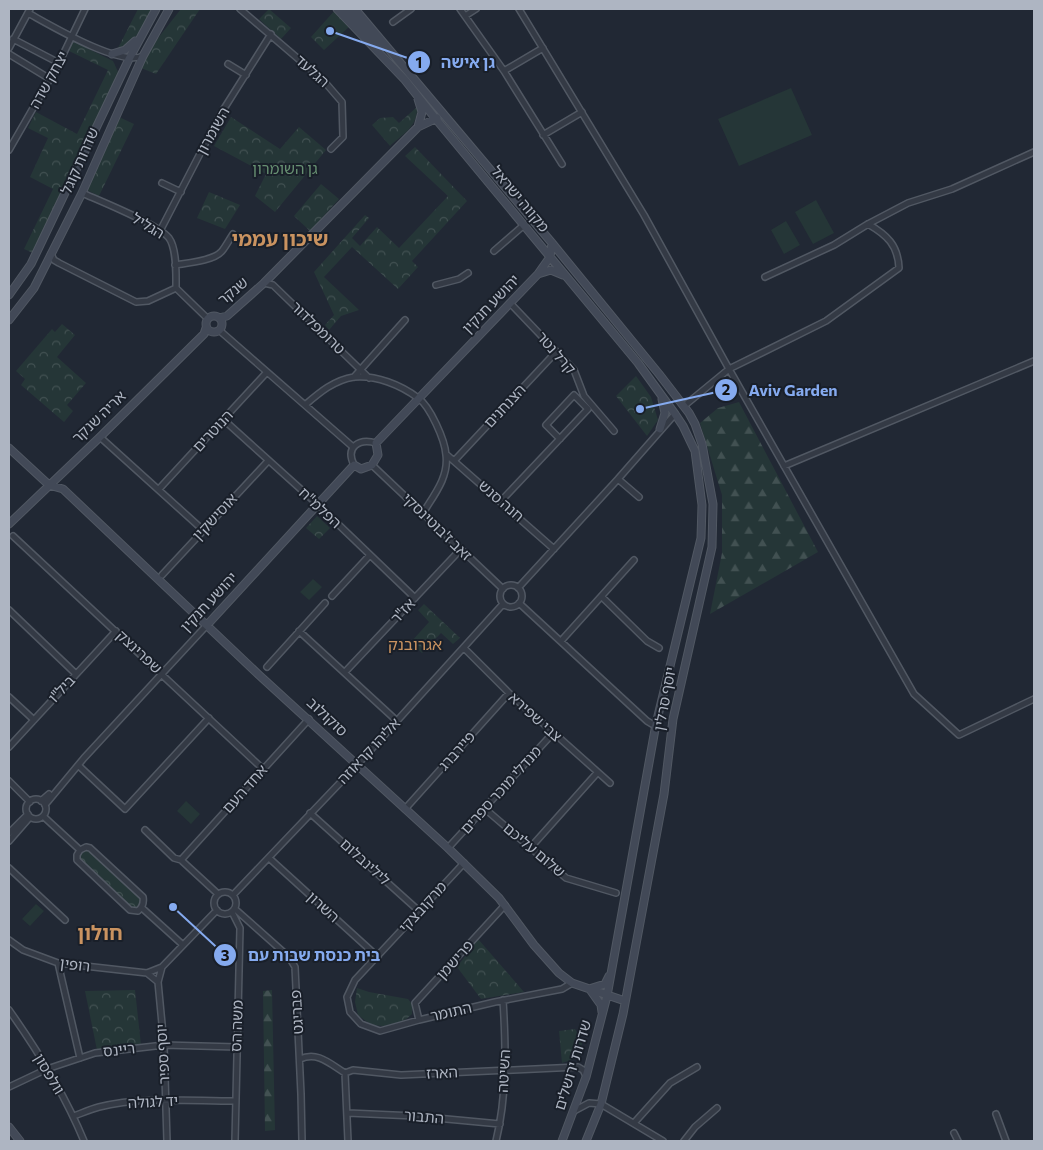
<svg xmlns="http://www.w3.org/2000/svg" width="1043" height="1150" font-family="Commissioner,'Noto Sans Hebrew',sans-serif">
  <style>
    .green { fill: #253637 }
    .forest { fill: url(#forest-firs) }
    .park { fill: url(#park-crowns) }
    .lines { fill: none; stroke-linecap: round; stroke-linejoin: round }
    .street-casing { stroke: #515863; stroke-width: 8 }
    .secondary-casing { stroke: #515863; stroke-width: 9 }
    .street { stroke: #343a45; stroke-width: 5 }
    .secondary { stroke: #424957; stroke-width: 7 }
    .labels { text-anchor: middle; stroke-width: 4; stroke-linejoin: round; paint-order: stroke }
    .street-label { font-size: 15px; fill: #aeb5c2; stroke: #191f29 }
    .park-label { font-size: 15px; fill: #679072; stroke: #191f29 }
    .neighbourhood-label { font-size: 16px; fill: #ca9360; stroke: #191f29 }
    .district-label { font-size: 20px; font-weight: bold; fill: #ca9360; stroke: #191f29 }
    .leader { fill: none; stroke: #85aaef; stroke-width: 2 }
    .callout-dot { fill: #85aaef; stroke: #191f29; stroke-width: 2 }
    .mark-label { font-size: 15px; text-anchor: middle; font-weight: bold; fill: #111 }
    .callout-label { font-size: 16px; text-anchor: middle; font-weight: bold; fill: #85aaef; stroke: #191f29; stroke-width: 4; stroke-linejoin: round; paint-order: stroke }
  </style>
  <defs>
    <pattern id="forest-firs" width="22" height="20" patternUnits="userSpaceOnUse" patternTransform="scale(1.25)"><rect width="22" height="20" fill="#253637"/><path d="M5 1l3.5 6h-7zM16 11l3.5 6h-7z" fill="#425152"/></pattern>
    <pattern id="park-crowns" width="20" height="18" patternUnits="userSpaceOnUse" patternTransform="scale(1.25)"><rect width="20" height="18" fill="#253637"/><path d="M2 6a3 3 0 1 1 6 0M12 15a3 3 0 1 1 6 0" fill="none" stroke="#425152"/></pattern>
  </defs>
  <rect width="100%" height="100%" fill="#212834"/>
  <path class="green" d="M791,88l21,47 -73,31 -21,-47z
    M816,200l18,33 -21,11 -18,-32z
    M786,221l14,24 -16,9 -13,-24z
    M313,579l9,8 -13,13 -9,-8z
    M186,801l14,13 -9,10 -14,-13z
    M36,904l8,7 -14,15 -8,-7z"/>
  <path class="forest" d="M739,402l79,150 -108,62 12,-61v-58l-22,-72 18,-15z
    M272,990l3,140 -10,1 -2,-140z"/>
  <path class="park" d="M138,9h15c-11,18 -15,31 -36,41z
    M181,9h19l-44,65 -15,-6 10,-21z
    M269,9l22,19 -10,11 -22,-20z
    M336,9l15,16 -27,25 -13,-13z
    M73,41l40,20 6,13 -86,179 -9,-4 29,-60 -23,-12 18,-39 -20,-10 8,-16 41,22 31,-64 -39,-19z
    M417,107c1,20 -14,27 -27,39l-18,-21 8,-7 13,-1 6,6z
    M119,117l15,7 -35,72 -12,-6z
    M231,117l49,32 19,-22 27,23 -51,62 -20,-16 11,-22 -52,-28z
    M415,147l52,54 -55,60 6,6 -20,22 -46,-42 -28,30 35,33 -18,6 -12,14 -4,-5 9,-10 -20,-43 51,-57 4,3 -17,20 8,8 17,-19 22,21 49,-52 -43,-40z
    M321,184l18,15 -29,32 -16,-15z
    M209,192l31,13 -15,24 -28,-11z
    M62,324l13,11 -18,22 29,26 -19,22 6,6 -9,11 -43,-37 4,-6 -9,-8 36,-42 3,3z
    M636,376l15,21 7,23 -11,16 -31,-40z
    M317,516l13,12 -11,11 -13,-11z
    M424,604l36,34 -7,6 -12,-11 -19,20 -11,-11 18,-20 -11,-12z
    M86,847l57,50 -1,11 -12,2 -53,-50 3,-10z
    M478,939l46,53 -43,7 -24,-32z
    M357,988l12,4 39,7 4,5v10c-9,10 -28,15 -41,10 -4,-2 -9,-6 -13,-9l-3,-13z
    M135,990l6,55 -44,5 -12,-59z
    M575,1029l7,12 -1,16 -19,6 -3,-32z"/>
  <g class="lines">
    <defs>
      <path id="street" d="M240,9l83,71 19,22 1,35 -12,12
        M460,9l44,62 58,93
        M519,9l125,206 85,154 185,325 45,41 75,-36
        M28,13c22,12 92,54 115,43
        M465,16l11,-7
        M393,22l18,-13
        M13,39l46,24
        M9,48l21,-39
        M9,54l41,25
        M228,64l18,11
        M504,71l39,-23
        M543,135l39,-23
        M9,150l50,-87 26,-54
        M162,183l19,9
        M82,193c18,8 76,31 87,45 8,11 7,37 7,50
        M160,231l60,-116 51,-81
        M494,251l30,-26
        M51,254l3,6 5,3 77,39 12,-1 28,-13
        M175,265c12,-2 39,-4 47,-14 4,-5 7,-11 11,-17
        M765,277l69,-32 34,-21 40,-21 44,-14 82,-37
        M264,283l9,2 96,93
        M436,285l23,-6 9,-6
        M176,288l32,31
        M510,303l64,67 10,26 30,35
        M219,330l134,117
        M354,377l51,-57
        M305,405c14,-12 29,-25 49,-28 22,-2 47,8 64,21 12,8 27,42 28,57 3,22 -12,40 -23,58
        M684,406l45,-37 97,-48 73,-53c-1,-23 -12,-33 -31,-44
        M224,420l91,82 100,96
        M100,437l103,93
        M447,455l107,94
        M454,461l102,-109
        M354,465c-9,-18 5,-27 22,-22
        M372,465l131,124
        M784,466l250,-105
        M618,479l21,18
        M159,489l108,-117
        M501,501l87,-92 -14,-14 -28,30 14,14
        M13,536l250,233
        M162,575l106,-114
        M500 596a11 11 0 1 1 22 0a11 11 0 1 1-22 0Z
        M518,588l100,-109 57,-65
        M332,596l38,-41
        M602,597l45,44 12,7
        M519,603l128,118 5,3h4
        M9,610l67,64
        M299,631l98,90
        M561,641l73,-81
        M464,648l45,45 101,90
        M267,667l58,-64
        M345,672l115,-122
        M9,697l25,23
        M9,747l107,-116
        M79,766l46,43 84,-91
        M9,781l21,21
        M26 809a10 10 0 1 1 20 0a10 10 0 1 1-20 0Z
        M41,801l8,-7
        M45,805l39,-47 123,-133
        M484,808l82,70 50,15
        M405,809l104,-116
        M310,813l109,98
        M43,816l37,34
        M145,830l29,28 7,2 37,34
        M9,833l19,-19
        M9,841l21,-24
        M86,847l4,1 53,49c1,6 0,10 -5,14l-8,-1 -53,-50v-5l3,-5z
        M531,847l66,-74
        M448,848l105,-115
        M269,858l109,99
        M181,860l128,-141
        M464,863l-109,117 -8,17 3,15 11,12 19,7 39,-11 76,-18 67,-13 10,-6
        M9,868l56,52
        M214 903a11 11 0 1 1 22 0a11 11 0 1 1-22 0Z
        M233,895l124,-130 146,-161
        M142,908l41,37
        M235,909l54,48 6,10 6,127 1,47
        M232,912l8,16 -5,213
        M9,940l14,10 35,13 89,10 15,-6 55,-57
        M58,963l22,95
        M162,967l-4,15 6,63 3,96
        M147,973l11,9
        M9,1010c29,41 56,85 75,131
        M419,1020l-4,-17 90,-98
        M300,1059c18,-8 30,5 45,14l8,-3 48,5 177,-8 5,3 3,6
        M345,1073l3,68
        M9,1087l38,-18 48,-16 69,-8 73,2
        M574,1111l15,-8 12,1 62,37
        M348,1113l67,3 85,8
        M996,1114l10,27
        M74,1116c8,-3 17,-7 25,-9 43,-11 91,-6 136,-6
        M634,1123l36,-40 27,-16
        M954,1133l4,8
        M496,1141c11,-45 10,-94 7,-141
        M684,1141l11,-14 22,-19"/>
      <path id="secondary" d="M337,9l68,71 30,38 203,245 37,51 8,12 12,25 7,54 -1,33 -45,186 -49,272 -21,81 -24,64
        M346,9l32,35 9,3
        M355,9l197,234 107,131 30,39 6,11 7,20 11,60 -1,43 -39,172 -9,75 -41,220 -22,90 -15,37
        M112,54l13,-4 10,-9
        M418,127l4,-15 -4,-13
        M538,274l13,-4 12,5
        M9,295l22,-31 98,-205 27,-50
        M206 324a8 8 0 1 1 16 0a8 8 0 1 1-16 0Z
        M219,318l8,-2 37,-33 154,-156 19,-9
        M9,320l25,-32 48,-95 61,-137 26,-47
        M660,429l5,-16 -3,-14
        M9,448l40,37 14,4 196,186 189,173 51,50 35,47 25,28 13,10 53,18
        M9,524l91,-87 104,-103 2,-6
        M207,625l147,-160 7,4 11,-4 6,-10 -2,-12 162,-169 12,-17 2,-14
        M589,989l16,-5 4,-8
        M591,991l10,14 1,7
        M9,1127l11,14"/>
    </defs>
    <use href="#street" class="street-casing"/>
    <use href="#secondary" class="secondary-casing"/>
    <use href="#street" class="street"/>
    <use href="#secondary" class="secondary"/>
  </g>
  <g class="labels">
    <g class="street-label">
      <text transform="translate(312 71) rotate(42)" y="5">הגלעד</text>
      <text transform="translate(49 80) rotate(-61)" y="5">יצחק שדה</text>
      <text transform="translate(213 131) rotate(-61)" y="5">השומרון</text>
      <text transform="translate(80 161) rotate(-66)" y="5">שדרות קוגל</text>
      <text transform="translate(520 199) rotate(50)" y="5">מקווה ישראל</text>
      <text transform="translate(148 226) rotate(31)" y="5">הגליל</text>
      <text transform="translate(233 291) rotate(-40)" y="5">שנקר</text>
      <text transform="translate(491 304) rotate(-46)" y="5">יהושע חנקין</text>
      <text transform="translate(318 328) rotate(44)" y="5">טרומפלדור</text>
      <text transform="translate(556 353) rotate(49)" y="5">קרל נטר</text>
      <text transform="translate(505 406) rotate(-47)" y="5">הצנחנים</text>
      <text transform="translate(99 417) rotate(-44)" y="5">אריה שנקר</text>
      <text transform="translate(213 431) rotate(-47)" y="5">הנוטרים</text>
      <text transform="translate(501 501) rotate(41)" y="5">חנה סנש</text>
      <text transform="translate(320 508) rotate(43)" y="5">הפלמ"ח</text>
      <text transform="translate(215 517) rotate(-47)" y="5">אוסישקין</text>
      <text transform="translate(437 527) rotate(44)" y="5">זאב ז'בוטינסקי</text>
      <text transform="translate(209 602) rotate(-47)" y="5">יהושע חנקין</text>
      <text transform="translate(403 611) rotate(-47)" y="5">אז"ר</text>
      <text transform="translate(139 652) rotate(43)" y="5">שפרינצק</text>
      <text transform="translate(62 689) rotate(-47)" y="5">ביל"ו</text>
      <text transform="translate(665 699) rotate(-79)" y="5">יוסף סרלין</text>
      <text transform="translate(327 717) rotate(43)" y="5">סוקולוב</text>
      <text transform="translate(535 717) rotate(42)" y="5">צבי שפירא</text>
      <text transform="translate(369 751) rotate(-47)" y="5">אליהו קראוזה</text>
      <text transform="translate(457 751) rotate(-48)" y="5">פיירברג</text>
      <text transform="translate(245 789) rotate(-48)" y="5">אחד העם</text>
      <text transform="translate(501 790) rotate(-48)" y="5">מנדלי מוכר ספרים</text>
      <text transform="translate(534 850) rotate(40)" y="5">שלום עליכם</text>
      <text transform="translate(365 862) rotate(42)" y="5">לילינבלום</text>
      <text transform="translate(323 907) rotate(42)" y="5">השרון</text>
      <text transform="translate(423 907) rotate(-48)" y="5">מרקובצקי</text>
      <text transform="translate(455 960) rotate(-48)" y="5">פרישמן</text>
      <text transform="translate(75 965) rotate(7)" y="5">רופין</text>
      <text transform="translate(297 1012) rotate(-93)" y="5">פבריגט</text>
      <text transform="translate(451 1012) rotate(-13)" y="5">התומר</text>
      <text transform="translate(237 1026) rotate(-88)" y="5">משה הס</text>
      <text transform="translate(119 1050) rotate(-6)" y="5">ריינס</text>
      <text transform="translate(163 1054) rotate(-93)" y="5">יוסף ספיר</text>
      <text transform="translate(573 1065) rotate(-73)" y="5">שדרות ירושלים</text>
      <text transform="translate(504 1071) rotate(-87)" y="5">השיטה</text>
      <text transform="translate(442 1073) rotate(-3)" y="5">הארז</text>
      <text transform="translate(49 1074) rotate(59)" y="5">וולפסון</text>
      <text transform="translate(153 1102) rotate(-3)" y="5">יד לגולה</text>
      <text transform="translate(424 1117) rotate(5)" y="5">התבור</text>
    </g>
    <g class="park-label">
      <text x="285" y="174">גן השומרון</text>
    </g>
    <g class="neighbourhood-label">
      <text x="415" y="650">אגרובנק</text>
    </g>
    <g class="district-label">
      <text x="280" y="246">שיכון עממי</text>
      <text x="100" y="940">חולון</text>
    </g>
  </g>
  <path class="leader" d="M330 31L419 62M640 409L726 390M173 907L225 955"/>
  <g class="callout-dot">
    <circle cx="330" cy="31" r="5"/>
    <circle cx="640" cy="409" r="5"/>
    <circle cx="173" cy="907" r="5"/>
    <circle cx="419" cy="62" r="12"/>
    <circle cx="726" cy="390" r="12"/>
    <circle cx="225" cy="955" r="12"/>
  </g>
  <g class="mark-label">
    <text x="419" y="68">1</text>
    <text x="726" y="395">2</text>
    <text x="225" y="961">3</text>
  </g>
  <g class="callout-label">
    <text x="468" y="68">גן אישה</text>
    <text x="793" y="396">Aviv Garden</text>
    <text x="314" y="961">בית כנסת שבות עם</text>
  </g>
  <rect width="1043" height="1150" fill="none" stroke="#aeb5c2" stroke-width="20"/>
</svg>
